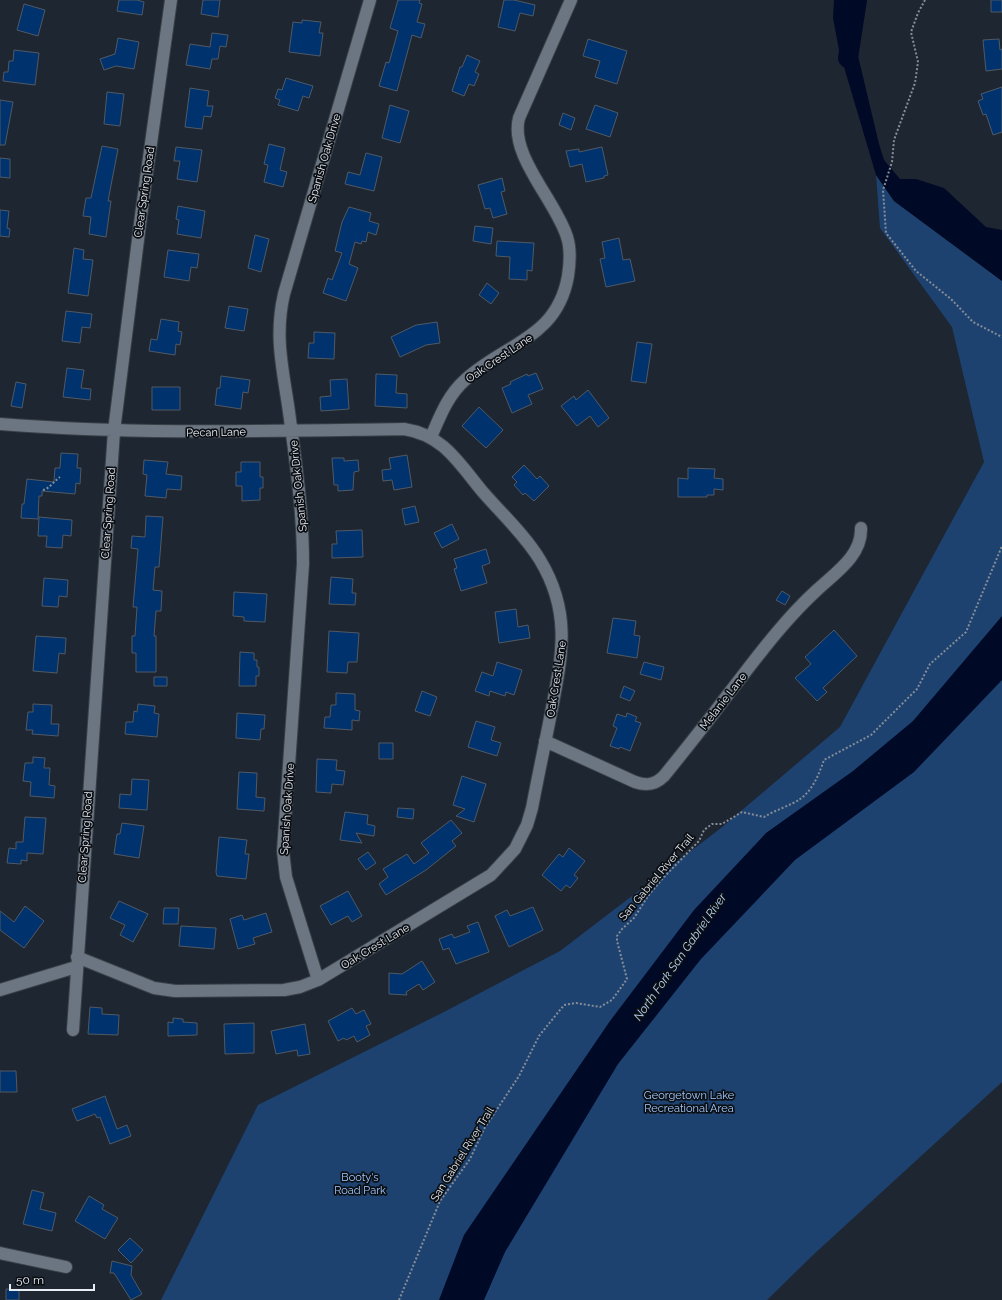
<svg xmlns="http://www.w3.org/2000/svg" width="1002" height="1300" font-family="Raleway,sans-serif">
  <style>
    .green { fill: #1e4270 }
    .water { fill: #000a27 }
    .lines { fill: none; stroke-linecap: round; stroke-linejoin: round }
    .river { stroke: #000a27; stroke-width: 20 }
    .building { fill: #00336d; stroke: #505965 }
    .minor-casing { stroke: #394048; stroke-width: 14 }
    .path { stroke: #868d96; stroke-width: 2; stroke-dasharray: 2 2; stroke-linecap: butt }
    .minor { stroke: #6c7682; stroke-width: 12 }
    .labels { text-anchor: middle; stroke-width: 3.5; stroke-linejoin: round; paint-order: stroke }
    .street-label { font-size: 11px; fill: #e8edf4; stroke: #0b0f14 }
    .park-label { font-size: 11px; fill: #a3caff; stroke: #0b0f14 }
    .water-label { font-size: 12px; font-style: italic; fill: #b7d2f5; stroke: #0b0f14 }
  </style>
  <rect width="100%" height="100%" fill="#1e2631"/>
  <path class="green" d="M876,175l18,26 108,80v801l-189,173 -46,45h-606l97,-195 186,-93 116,-61 161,-123 119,-101 144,-265 -32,-135 -72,-99z"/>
  <path class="water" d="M834,0h17l-2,18 30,126 5,16 16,19h16l28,9 42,39 16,3v51l-108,-80 -18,-26 -37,-125 -6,-32z
    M1002,616v64l-88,92 -119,88 -94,99 -83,105 -113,188 -21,48h-45l25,-65 146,-214 84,-111 72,-77 87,-62 60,-50z"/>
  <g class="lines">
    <path class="river" d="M848,58l9,-58"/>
  </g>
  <path class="building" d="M119,0h18l7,2 -2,13 -25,-4z
    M203,0h17l-2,17 -17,-3z
    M398,0h22l-1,3 3,1 -5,18 8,2 -4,14 -9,-3 -15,56 -18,-5 7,-24 3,1 9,-32 -8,-3z
    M504,0h10l21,5 -2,11 -13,-3 -5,18 -17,-4z
    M991,0h11v12h-11z
    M24,4l21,6 -7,26 -21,-6z
    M302,20l19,2 -2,11h4l-3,23 -31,-4 4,-30 9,1z
    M212,33l16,2 -2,12 -6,-1 -2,13h-6l-2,10 -24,-4 4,-21 20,3z
    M118,38l21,4 -5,27 -18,-3 -12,4 -4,-11 15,-5z
    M588,39l39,12 -10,33 -22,-7 5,-16 -17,-5z
    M999,39l1,11 2,-1v20l-16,2 -3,-31z
    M14,50l25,3 -4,32 -32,-4 1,-9h4l1,-11h4z
    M467,55l13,6 -5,11 4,2 -5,12 -5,-2 -5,12 -12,-5 8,-24h2z
    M286,78l27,8 -4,12 -6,-2 -5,15 -20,-6 2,-5 -5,-2 3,-9 4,1z
    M1002,87v45l-9,3 -7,-21 -3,1 -5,-14 5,-2 -2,-5z
    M190,88l19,3 -2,15h6l-2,11 -7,-1 -2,13 -17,-2z
    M107,92l17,2 -4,32 -16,-2z
    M0,100l13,2 -8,43h-5z
    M390,105l19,6 -9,32 -18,-5z
    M595,105l23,8 -8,24 -24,-8z
    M563,113l12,5 -4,12 -12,-5z
    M269,144l16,4 -5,22 7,2 -4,15 -19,-5 4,-17 -4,-1z
    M102,146l16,3 -10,52h3l-5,36 -17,-3 2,-17 -8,-1 3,-18h5z
    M176,147l26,3 -5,32 -20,-3 3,-18h-6z
    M602,147l6,28 -4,1v2l-18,4 -4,-18 -12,3 -4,-16 13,-2v3z
    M366,153l16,4 -8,34 -29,-7 3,-12 12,3z
    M0,158l10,1v19l-10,-1z
    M502,178l3,13 -4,1 6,22 -14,4 -3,-10 -5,1 -7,-24z
    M178,206l27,5 -4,27 -24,-4 2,-14 -3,-1z
    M349,207l22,6 -2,8 10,3 -3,11 -8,-3 -2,10 -4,-1 -1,3 -6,-2 -6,22 9,4 -12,33 -23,-8 5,-15 4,2 10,-27 -7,-2 7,-29z
    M0,210l9,1 -2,17 3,1 -1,8 -9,-1z
    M475,226l18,2 -2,16 -18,-3z
    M255,235l14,4 -8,33 -13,-4z
    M619,238l4,22 7,-1 5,22 -29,6 -6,-28 5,-1 -3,-16z
    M497,241l37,2 -2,28 -5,-1v10l-18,-1 1,-22 -14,-1z
    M74,248l10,2 -1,9 10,1 -5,36 -20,-3z
    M168,250l31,4 -2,14 -6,-1 -2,14 -25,-4z
    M487,283l12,10 -8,11 -12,-9z
    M229,306l19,3 -4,22 -19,-3z
    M66,311l26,3 -2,14 -8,-1 -2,16 -18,-2z
    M161,319l18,3 -1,9 4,1 -2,13 -4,-1 -1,11 -26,-4 2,-12 6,1z
    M437,322l3,21 -14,2 -26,12 -9,-20 25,-12z
    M314,332l21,1 -1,26 -26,-1 1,-15h5z
    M637,342l15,2 -6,39 -15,-2z
    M67,368l17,2 -3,18 10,1 -1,11 -27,-3z
    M536,373l7,16 -15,6 4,9 -20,9 -10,-25 9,-4 -1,-2 17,-8 1,2z
    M376,374l21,1 -1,18 11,1v14l-32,-2z
    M221,376l29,4 -2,13 -5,-1 -2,17 -26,-4 2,-17h3z
    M347,379l2,30 -28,2 -1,-14 11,-1 -1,-16z
    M16,382l10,2 -4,24 -11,-2z
    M152,387h28v23h-28z
    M588,390l21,28 -11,9 -8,-11 -13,10 -16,-20 13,-10 2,4z
    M479,407l24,23 -17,18 -24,-22z
    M61,453l17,1 -1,14h4l-1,16 -4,-1 -1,11 -33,-3v5h-3l-1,23 -17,-1 1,-14h2l3,-25 27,3 1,-14h5z
    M407,455l5,32 -18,3 -2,-10 -9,1 -1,-11 9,-1 -2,-11z
    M332,458h12v3l14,-1 1,11 -5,1 -1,18 -15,1v-6h-4z
    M144,460l24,2 -2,12 16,2 -1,14 -14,-1 -1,9 -21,-2 2,-21 -4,-1z
    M241,462h19v15h3v11h-3v12l-18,1v-15h-6v-14h5z
    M524,465l13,14 3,-3 9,10 -15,15 -9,-8 -2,2 -9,-10 3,-3 -5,-5z
    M688,468l27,1 -1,9 9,1v11l-9,-1v6h-7v2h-29v-19l10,1z
    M415,506l4,16 -14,3 -3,-16z
    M146,516l17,1 -4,50h-4l-2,23 9,1 -1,20h-5l-2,25h2v36h-20v-19h-4v-17h3l2,-29h-4l5,-58 -7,-1 1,-12 13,1z
    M39,517l33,3 -1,16 -8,-1 -1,13 -16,-1 1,-11h-9z
    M452,524l7,15 -17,9 -8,-15z
    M362,530l1,27 -31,1v-14h5l-1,-13z
    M486,549l4,14 -8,3 5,17 -26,8 -7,-22 3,-1 -3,-9z
    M331,577l22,2 -1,14h4l-1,12 -26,-1z
    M44,578l24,2 -1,17 -8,-1 -1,11 -16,-1z
    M782,591l8,5 -5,9 -9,-5z
    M234,592l33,2 -2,28 -21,-1v-4l-11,-1z
    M516,609l2,18 10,-2 2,13 -31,5 -4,-31z
    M613,618l23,3 -2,14 6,1 -3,22 -30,-5z
    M834,630l23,26 -34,32 4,4 -10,9 -22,-23 16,-14 -6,-7z
    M329,631l30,2 -2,29h-9l-1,11 -20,-1z
    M36,636l30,2 -1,16 -6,-1 -2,20 -24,-2z
    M240,652l14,1v7h3v7h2v9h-3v10h-17z
    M497,662l25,8 -8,25 -8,-3 -1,4 -15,-5 -1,5 -14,-5 7,-19 11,4z
    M644,662l20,5 -3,13 -21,-6z
    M154,677h13v9h-13z
    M624,686l11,5 -5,10 -10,-4z
    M422,691l15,6 -7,19 -15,-5z
    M336,693l19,1v16l5,1 -1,10 -7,-1v10l-28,-2 1,-11h5l1,-12h5z
    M33,704l19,1 -1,19h8l-1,12 -26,-2 1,-4h-7l2,-18h5z
    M138,704l17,2 -1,7 5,1 -2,23 -32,-3 1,-12h7l1,-11 3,1z
    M237,713l28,2 -1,14h-3l-1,11 -24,-2z
    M627,713l10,4 -2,4 6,2 -11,28 -10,-4 -1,2 -9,-3 7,-18 -4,-2 4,-12 9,3z
    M476,721l19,6 -4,13 10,3 -4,13 -29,-9z
    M379,743h14v16h-14z
    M33,757l12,1 -1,10h6l-1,17 6,1 -1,12 -24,-2 1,-14 -8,-1 2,-18h8z
    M317,759l20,1 -1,10 9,1 -2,14 -11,-1 -1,9 -15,-1z
    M239,772l18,1 -1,24 9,1 -1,13 -27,-2z
    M462,776l24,8 -12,38 -18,-6 9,-7 -12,-4z
    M132,779l17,1 -2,30 -28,-2 1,-14 11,1z
    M398,808l16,1 -1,10 -16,-2z
    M345,812l23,3 -1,9 8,2 -1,10 -18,-3 6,10 -22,-3z
    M25,817l21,1 -3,36 -16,-1v8l-6,-1v4l-14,-1 2,-15 7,1v-7h7z
    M451,820l11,13 -10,8 4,5 -30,24 -40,25 -7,-11 9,-7 -5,-8 24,-15 7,10 15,-11 -8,-10z
    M122,823l22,3 -5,32 -25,-4 3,-20h3z
    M219,837l28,3 -2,14h4l-3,25 -29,-3 -1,-4z
    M569,848l16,13 -11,14 4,3 -8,10 -4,-3 -5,6 -19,-16 17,-21 4,3z
    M368,852l8,11 -10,7 -8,-11z
    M348,891l14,25 -10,6 -4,-6 -17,9 -11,-19z
    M119,901l29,13 -15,28 -13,-7 5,-10 -15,-7z
    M25,906l19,15 -20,27 -24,-18v-19l14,11z
    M533,907l10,23 -34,17 -14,-31 12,-6 3,6z
    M164,908h15l-1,16h-15z
    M266,913l6,19 -19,6 2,6 -17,5 -8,-30 12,-4 2,5z
    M478,922l11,30 -33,12 -7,-16 -6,2 -4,-11 13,-5 2,4 16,-6 -3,-6z
    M181,926l35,2 -2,21 -35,-3z
    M422,961l13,21 -12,8 -4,-6 -13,8 1,3 -18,-1v-21l13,1z
    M90,1007l12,1v6l17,1 -1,20 -30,-1z
    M352,1008l4,6 8,-4 7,14 -5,2 4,9 -13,7 -3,-6 -8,4 -2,-2 -6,3 -10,-20z
    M173,1018l10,1v3l14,1v12l-29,1v-14l5,1z
    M254,1023v30l-29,1 -1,-30z
    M305,1024l5,30 -12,2 -1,-6 -21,4 -5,-23z
    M0,1071h16l1,21h-17z
    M105,1096l12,33 10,-4 4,11 -21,8 -10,-27 -3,1 -2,-4 -18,7 -5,-12z
    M32,1190l12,3 -4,16 16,4 -4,18 -29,-7z
    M89,1196l15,9 -2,4 16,9 -13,21 -30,-18z
    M130,1238l13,12 -12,13 -13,-13z
    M112,1261l20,5 -1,9 11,19 -11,6 -17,-27h-4z
    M6,1289l13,1v10h-13z"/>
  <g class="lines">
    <defs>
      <path id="minor" d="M0,424c135,11 269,7 404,5 39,6 54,33 78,62 19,22 43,44 58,69 32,53 22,96 11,153 -6,31 -13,63 -19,95l-5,17 -12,24 -24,26 -173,105 -18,7 -16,3 -109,1 -21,-3 -77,-31
        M431,437c9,-21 17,-42 34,-57 40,-37 92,-41 103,-104 2,-13 3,-27 -1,-39 -11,-36 -58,-82 -48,-119l52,-118
        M545,741l90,41c11,4 20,3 29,-6 21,-26 42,-52 62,-79 29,-37 56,-75 91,-107 18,-17 45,-34 44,-62
        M318,980l-32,-103 -3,-26 20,-287c0,-52 -7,-101 -14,-152 -6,-43 -15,-75 -5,-118l86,-294
        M0,990l76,-23
        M73,1030l41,-599 28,-223 29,-208
        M0,1253l66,14"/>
    </defs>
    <use href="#minor" class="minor-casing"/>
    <path class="path" d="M925,0l-7,13 -7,19 7,30 -3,21 -21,57 -2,22 -9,28 3,43 30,38 35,28 22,23 29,15
      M43,490c6,-1 11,-9 17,-13
      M399,1300l41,-99 30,-42 14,-30 35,-53 20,-40 25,-31 12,-2 24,4 12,-7 15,-21 -10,-38v-5l5,-7 12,-11 14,-22 16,-19 35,-36 5,-11 8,-6h10l20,-12 22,5c11,-7 28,-12 36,-18 13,-9 19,-25 24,-39l47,-25 46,-46 13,-25 36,-32 36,-86"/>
    <use href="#minor" class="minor"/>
  </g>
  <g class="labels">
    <g class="street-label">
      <text transform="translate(324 158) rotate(-74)" y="4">Spanish Oak Drive</text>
      <text transform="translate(144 192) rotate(-82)" y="4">Clear Spring Road</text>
      <text transform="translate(499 358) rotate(-34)" y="4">Oak Crest Lane</text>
      <text transform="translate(216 432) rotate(-1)" y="4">Pecan Lane</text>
      <text transform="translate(298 486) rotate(-96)" y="4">Spanish Oak Drive</text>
      <text transform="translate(108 513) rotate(-86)" y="4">Clear Spring Road</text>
      <text transform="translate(556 679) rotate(-81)" y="4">Oak Crest Lane</text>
      <text transform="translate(723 701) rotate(-52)" y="4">Melanie Lane</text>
      <text transform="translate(287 809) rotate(-86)" y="4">Spanish Oak Drive</text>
      <text transform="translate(85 837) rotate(-86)" y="4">Clear Spring Road</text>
      <text transform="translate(656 877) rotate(-50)" y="4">San Gabriel River Trail</text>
      <text transform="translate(375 946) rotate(-31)" y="4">Oak Crest Lane</text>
      <text transform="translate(462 1154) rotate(-58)" y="4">San Gabriel River Trail</text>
    </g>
    <g class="park-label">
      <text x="689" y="1099">Georgetown Lake<tspan x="689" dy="13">Recreational Area</tspan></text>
      <text x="360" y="1181">Booty's<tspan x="360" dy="13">Road Park</tspan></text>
    </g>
    <g class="water-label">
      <text transform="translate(680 957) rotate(-55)" y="4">North Fork San Gabriel River</text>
    </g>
  </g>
  <path d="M10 1284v6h84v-6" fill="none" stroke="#e8edf4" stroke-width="2"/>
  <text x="16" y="1284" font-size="12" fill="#e8edf4" stroke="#0b0f14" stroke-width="3" paint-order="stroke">50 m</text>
</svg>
